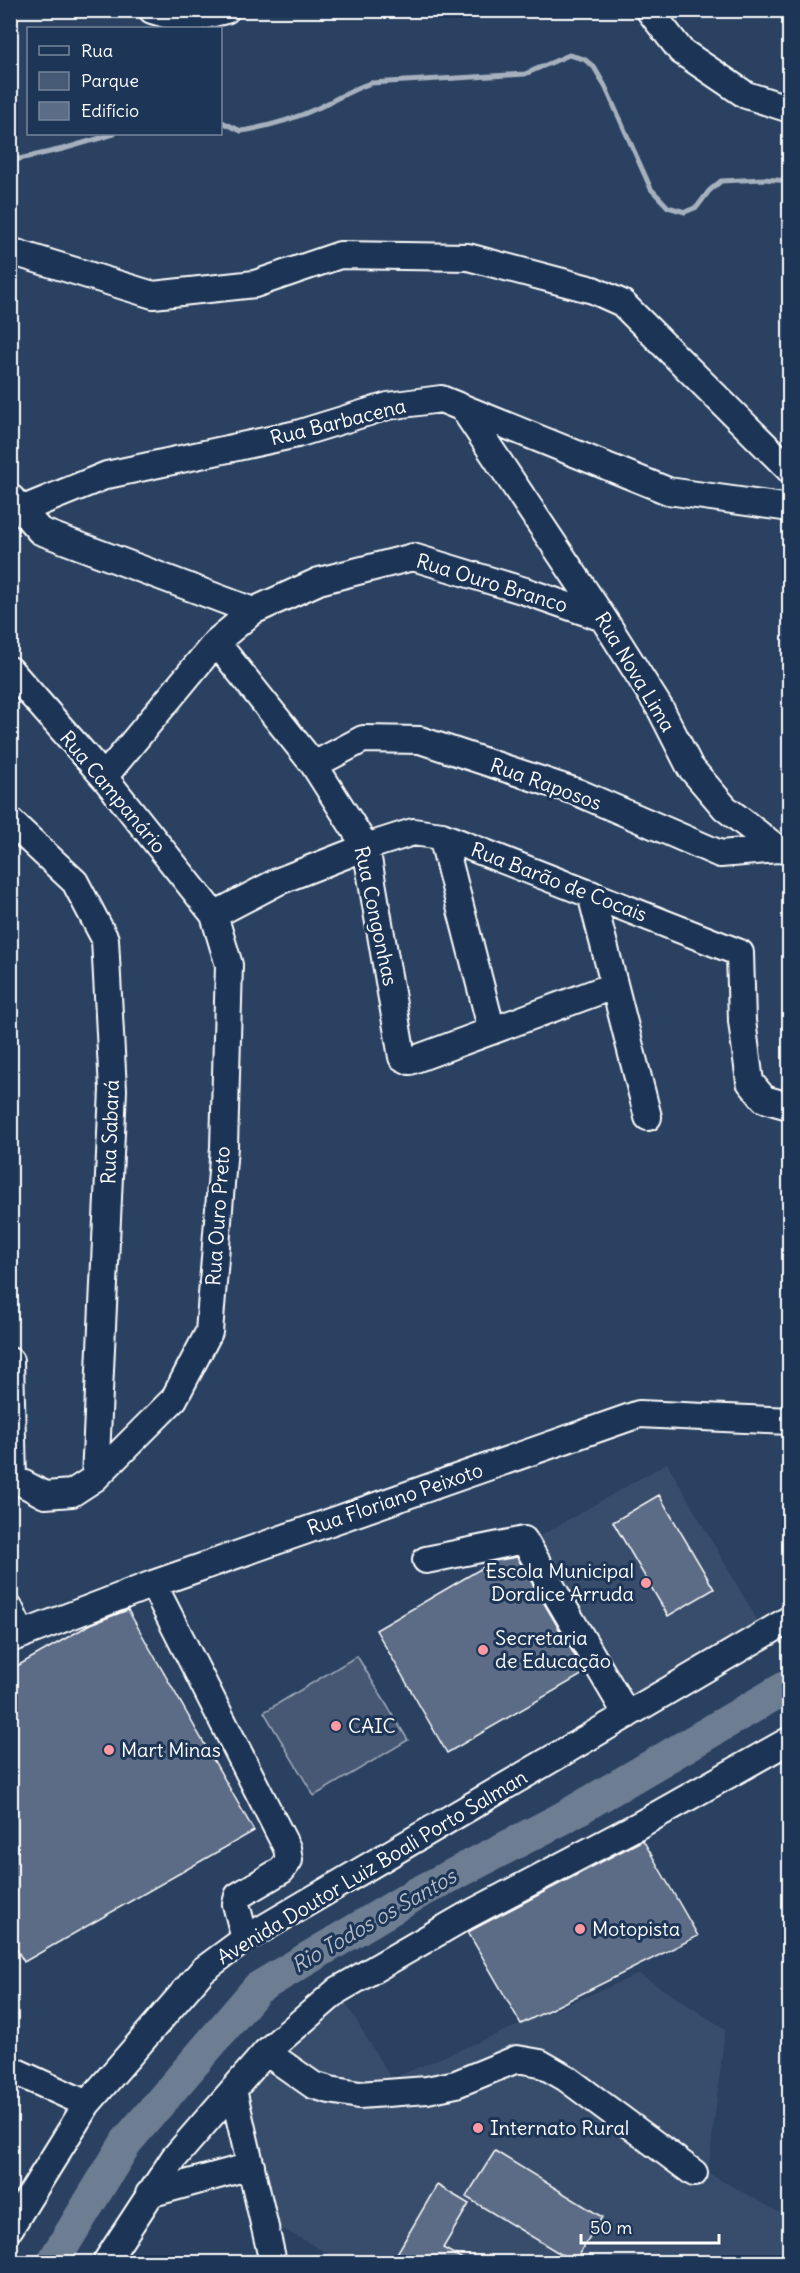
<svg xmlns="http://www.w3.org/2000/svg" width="800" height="2273" font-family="Delius,sans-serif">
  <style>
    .built { fill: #394e6c }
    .green { fill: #465975; stroke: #a2acba; stroke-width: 1.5 }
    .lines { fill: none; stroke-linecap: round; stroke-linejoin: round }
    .stream { stroke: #a7b1be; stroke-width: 5 }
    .river { stroke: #6d7d92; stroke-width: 33 }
    .building { fill: #5b6c86; stroke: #fff; stroke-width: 1.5 }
    .minor-casing { stroke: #fff; stroke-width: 30 }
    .minor { stroke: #1d3557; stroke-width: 26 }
    .poi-dot { fill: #ff9aa2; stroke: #1d3557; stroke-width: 2 }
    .labels { text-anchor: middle; stroke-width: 6; stroke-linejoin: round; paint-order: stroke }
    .street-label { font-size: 20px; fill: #fff; stroke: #1d3557 }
    .poi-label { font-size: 20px; fill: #fff; stroke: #1d3557; text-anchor: start }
    .water-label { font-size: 21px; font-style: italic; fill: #b6bec8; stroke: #1d3557 }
  </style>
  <rect width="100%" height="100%" fill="#2a4161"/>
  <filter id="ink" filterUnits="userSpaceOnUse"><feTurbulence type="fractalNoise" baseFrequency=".0167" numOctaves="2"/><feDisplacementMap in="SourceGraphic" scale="12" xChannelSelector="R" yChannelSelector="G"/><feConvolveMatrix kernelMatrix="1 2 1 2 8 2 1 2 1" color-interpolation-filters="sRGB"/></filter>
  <g filter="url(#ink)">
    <path class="built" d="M667,1463l93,162 -134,77 -93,-162z
      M639,1974l86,55 -17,144 81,45v44h-445l-81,-44 -30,-128 105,-100 53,89z"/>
    <path class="green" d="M357,1656l51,84 -94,56 -50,-84z"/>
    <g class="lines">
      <path class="stream" d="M220,121l21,10 7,-1c25,-5 49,-12 72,-23 17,-8 32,-18 51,-24l154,-9 44,-19 15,4 10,8 11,19 46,103 17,18 17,5 12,-5 12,-16 12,-10 43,-2 26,2
        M10,161l53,-12 51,-15"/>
      <path class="river" d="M53,2262l74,-121 131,-153 158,-94 145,-75 229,-134"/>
    </g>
    <path class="building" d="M659,1495l55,94 -46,27 -55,-94z
      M517,1557l68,116 -138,80 -71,-123 118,-69z
      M128,1610l126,221 -230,131 -14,-24v-268l81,-46z
      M643,1840l55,96 -177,88 -53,-92z
      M495,2151l107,66 -28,45 -108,-65z
      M437,2185l32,19 -26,44 25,14h-76z"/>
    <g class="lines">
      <defs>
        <path id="minor" d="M152,10l34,10 40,-10
          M649,10l32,41 65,44 44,14
          M10,251l143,44 102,-11 85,-29 128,2 125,33 29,13 168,167
          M463,408l140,210 58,92 29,57 35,41 53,41 12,2
          M11,498l29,33 213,80
          M21,510l86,-35 190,-41 91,-28 53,-7 227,92 122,17
          M216,642l98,123 52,82 36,210 8,4 203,-75
          M10,670l94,107 110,138 15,50 -5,182 -15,185 -35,67 -79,79 -23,15 -27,2 -32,-17 -3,-117
          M314,765l49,-26 57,1 157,52 143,62 58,-5
          M104,777l112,-135 37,-31 66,-30 94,-24 112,34 78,27
          M10,821l65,61 30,57 8,151 -18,388
          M442,836l50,195
          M591,894l57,223
          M214,915l65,-34 87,-34 47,-15 29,4 298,117 2,68 8,61 14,17 21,6 5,-2
          M426,1560l98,-20 103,175
          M153,1584l134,264 2,12 -7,10 -44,26 -2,8 9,35
          M10,1609l12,26
          M10,1639l143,-55 486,-170 151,7
          M266,2052l47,33 17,5 29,5 68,-5 29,-6 61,-25 23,4 26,15 128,95
          M10,2069l77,35
          M233,2090l40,172
          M149,2194l102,-28
          M10,2228l77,-124 116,-134 42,-31 545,-320
          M106,2262l68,-104 92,-106 72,-62 128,-74 173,-91 151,-85"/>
      </defs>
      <use href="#minor" class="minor-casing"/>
      <use href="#minor" class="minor"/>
    </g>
  </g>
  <g class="poi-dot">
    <circle cx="646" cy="1583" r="6"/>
    <circle cx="483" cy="1650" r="6"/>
    <circle cx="336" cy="1726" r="6"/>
    <circle cx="109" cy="1750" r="6"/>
    <circle cx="580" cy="1929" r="6"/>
    <circle cx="478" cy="2128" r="6"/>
  </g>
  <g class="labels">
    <g class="street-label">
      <text transform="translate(338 422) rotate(-14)" y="7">Rua Barbacena</text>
      <text transform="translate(492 583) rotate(17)" y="7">Rua Ouro Branco</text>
      <text transform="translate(635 672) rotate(59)" y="7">Rua Nova Lima</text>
      <text transform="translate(546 784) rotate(20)" y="7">Rua Raposos</text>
      <text transform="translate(113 792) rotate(50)" y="7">Rua Campanário</text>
      <text transform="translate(559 882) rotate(21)" y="7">Rua Barão de Cocais</text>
      <text transform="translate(376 916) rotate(78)" y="7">Rua Congonhas</text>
      <text transform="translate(110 1132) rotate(-88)" y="7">Rua Sabará</text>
      <text transform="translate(218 1216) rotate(-86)" y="7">Rua Ouro Preto</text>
      <text transform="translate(395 1499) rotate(-19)" y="7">Rua Floriano Peixoto</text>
      <text transform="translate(372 1867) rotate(-31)" y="7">Avenida Doutor Luiz Boali Porto Salman</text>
    </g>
    <g class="poi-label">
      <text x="634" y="1578" text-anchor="end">Escola Municipal<tspan x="634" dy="23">Doralice Arruda</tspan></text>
      <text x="495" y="1645">Secretaria<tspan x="495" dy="23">de Educação</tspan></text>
      <text x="348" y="1733">CAIC</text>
      <text x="121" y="1757">Mart Minas</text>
      <text x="592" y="1936">Motopista</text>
      <text x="490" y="2135">Internato Rural</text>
    </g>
    <g class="water-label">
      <text transform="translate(374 1921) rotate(-30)" y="7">Rio Todos os Santos</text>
    </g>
  </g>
  <rect width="800" height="2273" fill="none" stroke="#1d3557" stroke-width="36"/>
  <rect x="18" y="18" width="764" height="2237" fill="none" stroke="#fff" stroke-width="2" filter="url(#ink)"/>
  <rect x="27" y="27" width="195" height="108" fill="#1d3557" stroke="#77869a" stroke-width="1.5"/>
  <rect x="39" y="46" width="30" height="9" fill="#1d3557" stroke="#77869a" stroke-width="1.5"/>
  <text x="81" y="57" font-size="18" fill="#ffffff">Rua</text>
  <rect x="39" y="72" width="30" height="18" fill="#465975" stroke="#77869a" stroke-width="1.5"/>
  <text x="81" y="87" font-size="18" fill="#ffffff">Parque</text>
  <rect x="39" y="102" width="30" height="18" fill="#5b6c86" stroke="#77869a" stroke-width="1.5"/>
  <text x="81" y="117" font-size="18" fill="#ffffff">Edifício</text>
  <path d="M581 2234v9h138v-9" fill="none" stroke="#ffffff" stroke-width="3"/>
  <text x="590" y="2234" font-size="18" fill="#ffffff" stroke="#1d3557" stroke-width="4.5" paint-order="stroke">50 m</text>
</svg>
